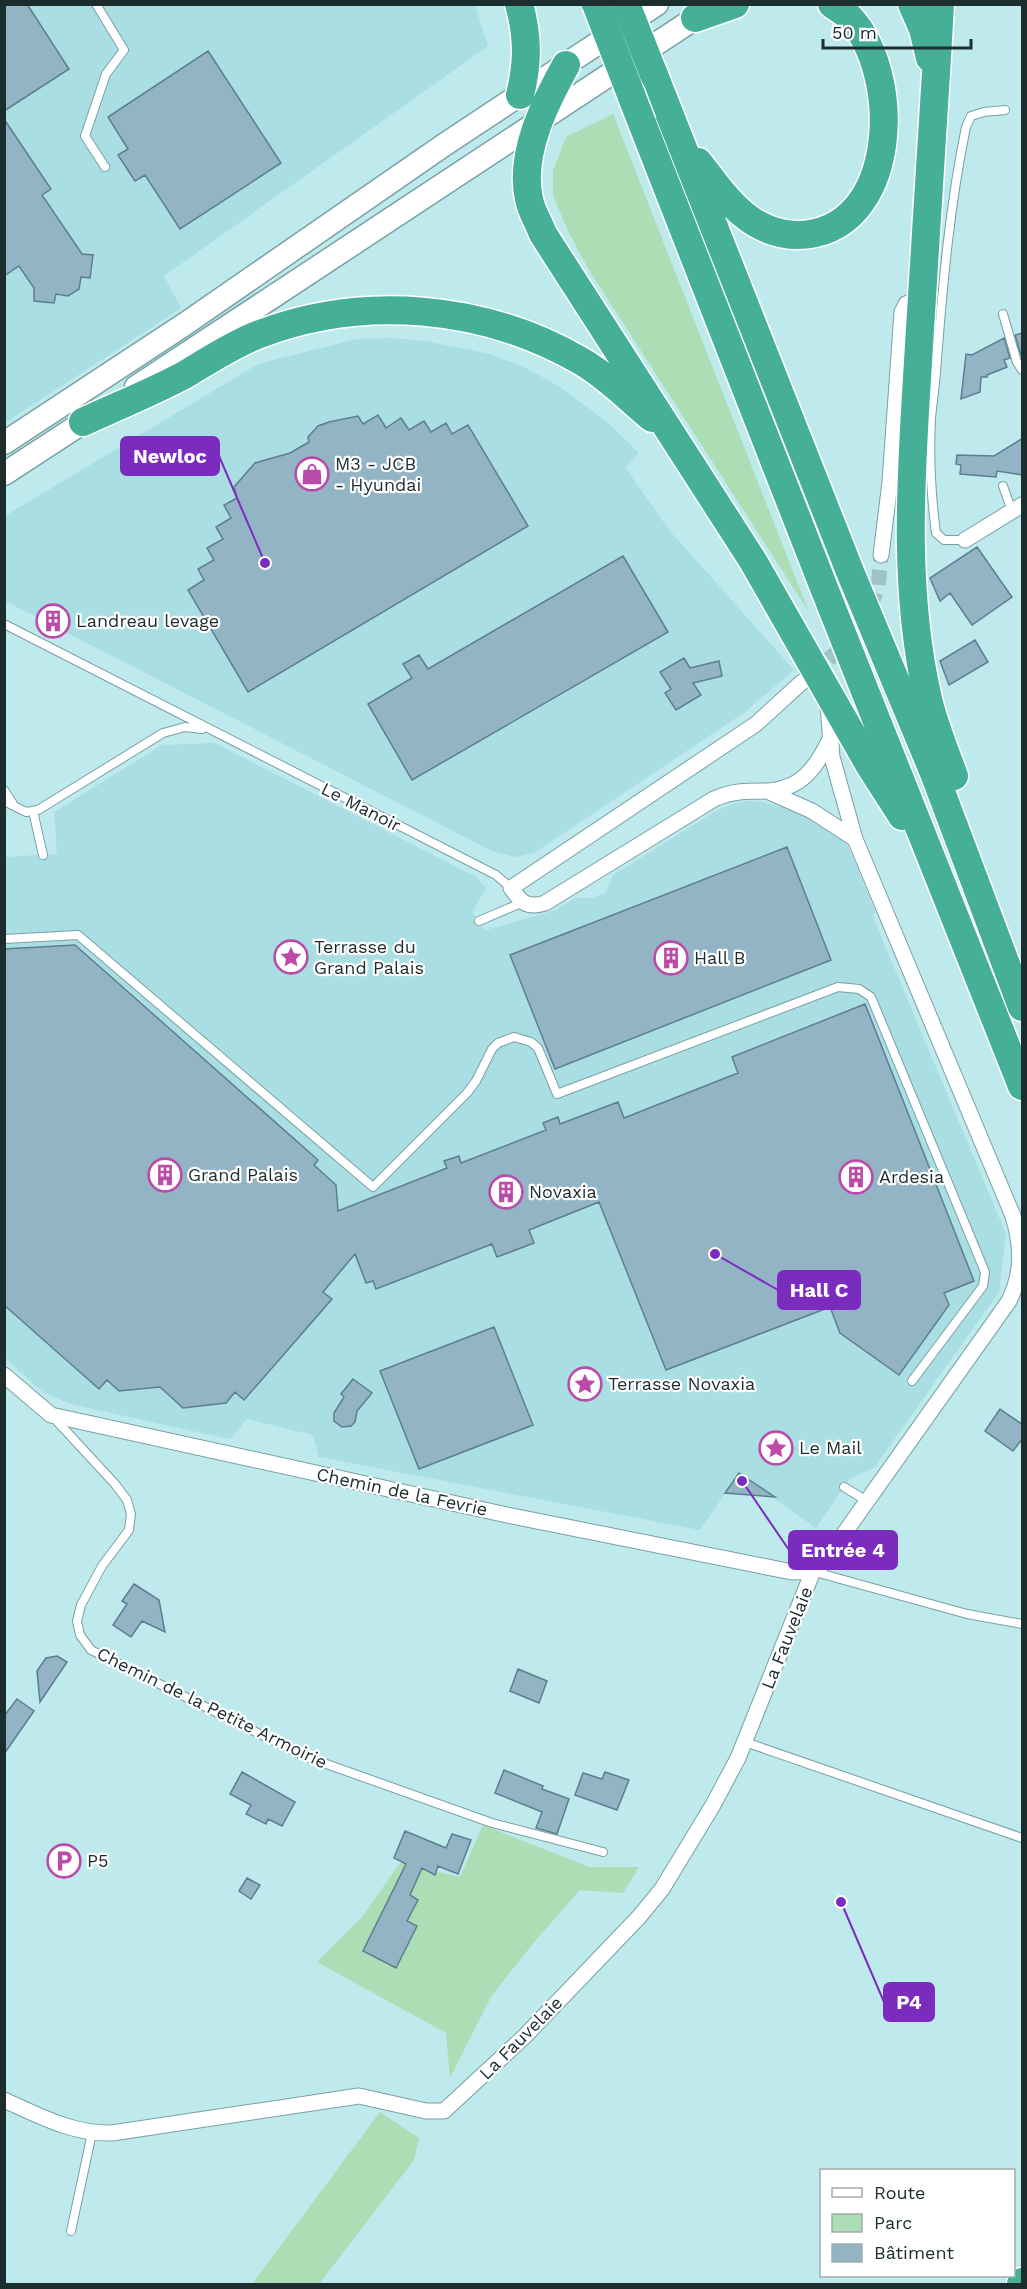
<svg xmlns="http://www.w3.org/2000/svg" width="1027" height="2289" font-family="'Work Sans',sans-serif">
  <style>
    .built { fill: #a9dee2 }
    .green { fill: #abdeb4 }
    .building { fill: #92b4c5; stroke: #5d7e8e; stroke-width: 1.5 }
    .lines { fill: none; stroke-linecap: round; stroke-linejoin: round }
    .minor-tunnel { stroke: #9ec3c7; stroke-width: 15; stroke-dasharray: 15 8; stroke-linecap: butt }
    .service-casing { stroke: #78a1a5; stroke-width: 10 }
    .minor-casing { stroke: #78a1a5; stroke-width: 17 }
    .secondary-casing { stroke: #78a1a5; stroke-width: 25 }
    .motorway-casing { stroke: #fff; stroke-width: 31 }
    .service { stroke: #fff; stroke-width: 8 }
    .minor { stroke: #fff; stroke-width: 15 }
    .secondary { stroke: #fff; stroke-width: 22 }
    .motorway { stroke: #45af98; stroke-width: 28 }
    .motorway-bridge-casing { stroke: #fff; stroke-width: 31; stroke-linecap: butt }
    .motorway-bridge { stroke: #45af98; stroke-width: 28 }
    .labels { text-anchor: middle; stroke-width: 4.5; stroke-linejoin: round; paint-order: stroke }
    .poi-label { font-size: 18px; fill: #1c2d2e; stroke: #fff; text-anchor: start }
    .street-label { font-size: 18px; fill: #1c2d2e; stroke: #fff }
    .leader { fill: none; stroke: #7b2cbf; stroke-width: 2 }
    .callout-dot { fill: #7b2cbf; stroke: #fff; stroke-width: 2 }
    .callout { fill: #7b2cbf; stroke: #7b2cbf; stroke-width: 2 }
    .callout-label { font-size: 20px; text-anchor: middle; font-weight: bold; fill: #fff }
  </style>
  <rect width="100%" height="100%" fill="#bee9ed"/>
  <path class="built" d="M5,5h470l13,41 -324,230 17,32 -176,115z
    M391,338l34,3 65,13 38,15 32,18 47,35 32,31 -14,14 44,63 125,140 -49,42 -211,141 -19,4 -23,-6 -487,-250v-85l253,-152 99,-25z
    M215,743l261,134 10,11 -14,24 14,18 70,-20 19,-12h16l15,-5 7,-18 103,-64 19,-8 11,-2 17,1 33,9 17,7 34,26 29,69 -4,2 134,319 -7,58 -125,176 -24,10 -34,50 -77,-55 -39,57 -381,-73 -6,-22 -66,-16 -17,20 -156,-34 -30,-12 -39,-35v-501l52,-3 -3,-42 108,-67z"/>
  <path class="green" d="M613,114l196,498 -220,-342 -21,-39 -15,-35v-25l13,-34z
    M483,1825l106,42h50l-16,26 -43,-3 -45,51 -43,54 -42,83 -4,-45 -129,-71 45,-45 38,-54 60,14z
    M380,2112l39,26 -5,22 -95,124h-67z"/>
  <path class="building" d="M4,4h23l42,65 -65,42z
    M208,51l73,112 -101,66 -35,-54 -10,6 -17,-26 10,-6 -20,-32z
    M4,119l47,70 -9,6 40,59 11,1 -3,23 -9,-1 -2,12 -11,7 -12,-2 -2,9 -20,-2v-13l-15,-22 -15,10z
    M1023,333v22h-2l-6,-20z
    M1004,338l6,20 -6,2 3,7 -20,8v2h-6l-1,15 -19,7 5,-45 6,1z
    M378,415l8,13 15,-10 8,12 15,-9 7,11 15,-9 6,11 16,-9 60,101 -280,166 -60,-102 16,-10 -6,-11 16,-9 -7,-12 16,-9 -7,-12 15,-9 -7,-13 13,-7 -3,-11 21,-24 35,-10 19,-11 -1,-5 10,-11 11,-4 29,-6 5,8z
    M1023,438v37l-26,-4 -1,6 -36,-3 1,-9 -5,-1 1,-9 37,1z
    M977,547l35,50 -40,28 -22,-32 -10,8 -10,-23z
    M623,556l45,76 -256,148 -44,-76 44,-26 -9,-14 16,-9 9,14z
    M975,640l13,22 -39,23 -9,-24z
    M684,658l6,10 29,-7 3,15 -29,7 8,12 -25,15 -11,-17 6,-4 -11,-17z
    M787,847l44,113 -276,109 -45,-114z
    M75,945l243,215 -4,5 22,20 2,26 109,-43 -3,-7 15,-5 2,7 85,-33 -3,-7 15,-6 2,7 58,-22 6,16 114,-45 -6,-16 133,-53 109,277 -30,12 5,12 -50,70 -59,-42 -10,-26 -164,63 -67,-168 -70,28 5,13 -37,14 -5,-13 -116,45 -3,-8 -7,2 -11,-29 -32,38 9,7 -88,101 -9,-8 -9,11 -43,5 -23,-21 -41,4 -12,-11 -8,9 -95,-84v-356z
    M494,1327l39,98 -114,44 -39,-98z
    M353,1379l19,14 -15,18 -2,11 -4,4 -9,1 -8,-6v-8l10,-16 -3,-3z
    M1000,1409l23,16v13l-10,13 -28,-20z
    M739,1473l36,24 -50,-4z
    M134,1584l25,16 6,32 -23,-11 -11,16 -18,-12 14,-21 -5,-3z
    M57,1656l10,6 -27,40 -3,-31 9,-13z
    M518,1669l29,12 -8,22 -29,-12z
    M17,1699l17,12 -30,43v-38z
    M504,1770l39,16 -1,3 27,10 -12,35 -21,-6 6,-16 -47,-19z
    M242,1772l53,30 -13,24 -14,-7 -2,5 -20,-10 5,-9 -21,-11z
    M605,1772l24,8 -12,30 -42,-15 8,-22 19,6z
    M405,1831l41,17 6,-14 19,6 -13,34 -20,-8 -3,9 -13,-7 -12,27 8,5 -11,21 10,5 -21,42 -33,-17 43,-87 -12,-6z
    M247,1878l13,7 -9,14 -12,-8z"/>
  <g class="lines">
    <path class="minor-tunnel" d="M811,674l47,-40 20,-46 3,-33"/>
    <defs>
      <path id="service" d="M96,4l28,46 -18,24 -21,62 20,31
        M1003,314l14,48 5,8
        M1003,486l9,25
        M965,540h-21l-8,-7c-5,-38 -7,-77 -5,-115 2,-19 5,-39 6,-59 6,-77 13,-155 29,-232l5,-11 13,-4 21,-2
        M4,624l492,251 15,13
        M4,790l9,14
        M4,801l22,11 12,-2 125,-77 22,-6 17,2
        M33,811l10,44
        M479,921l42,-18
        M4,939l74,-4 295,252 94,-94 9,-12 16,-32 6,-6 16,-6 17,5 7,6 19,46 281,-107 21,2 12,8 114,275 -2,14 -71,95
        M54,1418l61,66 12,16 4,14 -2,16 -27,36 -21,39 -4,16 3,14 11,15 213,106 188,67 111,29
        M844,1487l23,14
        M815,1572l152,42 55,10
        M745,1742l277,96
        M71,2231l21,-98"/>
      <path id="minor" d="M965,540l57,-35
        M881,555l9,-73 12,-170 4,-8 15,-6
        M802,682l-46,42 -245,164c10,14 16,21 34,15l169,-104c18,-8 32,-8 51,-8 36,-1 51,-23 65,-52
        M767,791l45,20 43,28
        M4,1375l47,40 456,100 285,57 21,-1 8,-5 188,-265c14,-29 13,-55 4,-85l-158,-377 -23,-82 -4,-53
        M4,2100c36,16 68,34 108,33l247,-37 67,15h18l81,-75 114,-119 23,-28 51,-84 25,-47 75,-187"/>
      <path id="secondary" d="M136,387l573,-378
        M4,443l181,-119 259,-179 213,-141
        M4,474l92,-60"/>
      <path id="motorway" d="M519,4c9,32 9,59 1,91
        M912,4l11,25 7,29
        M940,4c-6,114 -15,228 -21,341 -7,118 -18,237 9,354 6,26 17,52 26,77
        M695,18l40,-14
        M566,65c-21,38 -47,89 -37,134 2,12 10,24 14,35l210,327 117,205 32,50
        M654,75l197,499 83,199 88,234
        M642,123l184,470 196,493
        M698,162c14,17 27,38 45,52 15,13 35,21 54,21 103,-1 107,-164 50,-220 -4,-4 -10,-7 -15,-11
        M83,422c34,-16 70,-30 103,-48 23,-14 46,-29 71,-39 106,-41 227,-30 324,26 26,15 48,38 71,57
        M1021,2284l1,-2"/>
    </defs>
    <use href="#service" class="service-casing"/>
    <use href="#minor" class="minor-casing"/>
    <use href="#secondary" class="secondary-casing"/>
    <use href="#motorway" class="motorway-casing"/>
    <use href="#service" class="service"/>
    <use href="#minor" class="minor"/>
    <use href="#secondary" class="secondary"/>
    <use href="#motorway" class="motorway"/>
    <defs>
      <path id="motorway-bridge" d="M596,4l46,119
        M626,4l28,71"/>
    </defs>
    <use href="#motorway-bridge" class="motorway-bridge-casing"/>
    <use href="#motorway-bridge" class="motorway-bridge"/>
  </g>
  <defs>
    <symbol id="shop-ring" viewBox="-11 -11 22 22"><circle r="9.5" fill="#fff" stroke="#ba4ba8" stroke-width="1.5"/><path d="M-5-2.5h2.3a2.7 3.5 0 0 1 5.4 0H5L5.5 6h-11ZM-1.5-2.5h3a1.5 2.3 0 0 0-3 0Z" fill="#ba4ba8"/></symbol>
    <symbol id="building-ring" viewBox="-11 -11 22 22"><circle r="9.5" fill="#fff" stroke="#ba4ba8" stroke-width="1.5"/><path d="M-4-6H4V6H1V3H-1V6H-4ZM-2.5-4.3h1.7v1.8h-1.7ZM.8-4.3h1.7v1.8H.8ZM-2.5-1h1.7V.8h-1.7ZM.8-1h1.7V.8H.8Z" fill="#ba4ba8"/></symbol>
    <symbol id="sight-ring" viewBox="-11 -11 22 22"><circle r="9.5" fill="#fff" stroke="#ba4ba8" stroke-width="1.5"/><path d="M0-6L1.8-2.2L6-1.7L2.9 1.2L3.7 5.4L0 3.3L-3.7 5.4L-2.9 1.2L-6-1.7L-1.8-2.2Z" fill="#ba4ba8"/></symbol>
    <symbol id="parking-ring" viewBox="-11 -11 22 22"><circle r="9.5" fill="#fff" stroke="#ba4ba8" stroke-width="1.5"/><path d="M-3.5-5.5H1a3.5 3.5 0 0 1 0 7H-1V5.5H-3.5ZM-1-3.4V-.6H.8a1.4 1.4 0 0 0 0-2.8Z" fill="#ba4ba8"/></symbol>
  </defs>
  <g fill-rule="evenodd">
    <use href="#shop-ring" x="293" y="455" width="38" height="38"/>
    <use href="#building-ring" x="34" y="602" width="38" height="38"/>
    <use href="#sight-ring" x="272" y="938" width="38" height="38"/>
    <use href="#building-ring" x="652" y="939" width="38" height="38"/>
    <use href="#building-ring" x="146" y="1156" width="38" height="38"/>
    <use href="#building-ring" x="837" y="1158" width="38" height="38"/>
    <use href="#building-ring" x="487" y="1173" width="38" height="38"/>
    <use href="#sight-ring" x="566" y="1365" width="38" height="38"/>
    <use href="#sight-ring" x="757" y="1429" width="38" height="38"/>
    <use href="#parking-ring" x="45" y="1842" width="38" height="38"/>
  </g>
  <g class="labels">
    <g class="poi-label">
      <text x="335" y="470">M3 - JCB<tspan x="335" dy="21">- Hyundai</tspan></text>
      <text x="76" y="627">Landreau levage</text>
      <text x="314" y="953">Terrasse du<tspan x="314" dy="21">Grand Palais</tspan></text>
      <text x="694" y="964">Hall B</text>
      <text x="188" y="1181">Grand Palais</text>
      <text x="879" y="1183">Ardesia</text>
      <text x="529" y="1198">Novaxia</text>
      <text x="608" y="1390">Terrasse Novaxia</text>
      <text x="799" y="1454">Le Mail</text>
      <text x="87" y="1867">P5</text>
    </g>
    <g class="street-label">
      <text transform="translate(361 807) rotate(27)" y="6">Le Manoir</text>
      <text transform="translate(402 1492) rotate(12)" y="6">Chemin de la Fevrie</text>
      <text transform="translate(787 1638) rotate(-68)" y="6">La Fauvelaie</text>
      <text transform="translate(212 1708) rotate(26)" y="6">Chemin de la Petite Armoirie</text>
      <text transform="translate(521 2038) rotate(-45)" y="6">La Fauvelaie</text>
    </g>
  </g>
  <path class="leader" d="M265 563L219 456M715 1254L778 1290M742 1481L789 1550M841 1902L884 2002"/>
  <g class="callout-dot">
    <circle cx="265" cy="563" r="6"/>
    <circle cx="715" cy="1254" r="6"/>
    <circle cx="742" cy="1481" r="6"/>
    <circle cx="841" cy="1902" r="6"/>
  </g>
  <g class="callout">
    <rect x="121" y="437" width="98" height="38" rx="6"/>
    <rect x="778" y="1271" width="82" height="38" rx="6"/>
    <rect x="789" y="1531" width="108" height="38" rx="6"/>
    <rect x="884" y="1983" width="50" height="38" rx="6"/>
  </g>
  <g class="callout-label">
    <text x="170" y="463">Newloc</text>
    <text x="819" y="1297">Hall C</text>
    <text x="843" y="1557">Entrée 4</text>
    <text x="909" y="2009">P4</text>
  </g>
  <rect width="1027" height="2289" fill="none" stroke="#1c2d2e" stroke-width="12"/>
  <rect x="820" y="2169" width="195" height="108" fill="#ffffff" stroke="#a4abab" stroke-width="1.5"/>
  <rect x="832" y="2188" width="30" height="9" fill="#ffffff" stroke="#a4abab" stroke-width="1.5"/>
  <text x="874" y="2199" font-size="18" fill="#1c2d2e">Route</text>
  <rect x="832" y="2214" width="30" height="18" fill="#abdeb4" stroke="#a4abab" stroke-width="1.5"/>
  <text x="874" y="2229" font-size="18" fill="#1c2d2e">Parc</text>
  <rect x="832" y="2244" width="30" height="18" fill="#92b4c5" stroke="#a4abab" stroke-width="1.5"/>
  <text x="874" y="2259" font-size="18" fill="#1c2d2e">Bâtiment</text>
  <path d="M823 39v9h148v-9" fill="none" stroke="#1c2d2e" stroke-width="3"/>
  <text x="832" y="39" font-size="18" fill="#1c2d2e" stroke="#ffffff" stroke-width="4.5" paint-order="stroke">50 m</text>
</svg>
